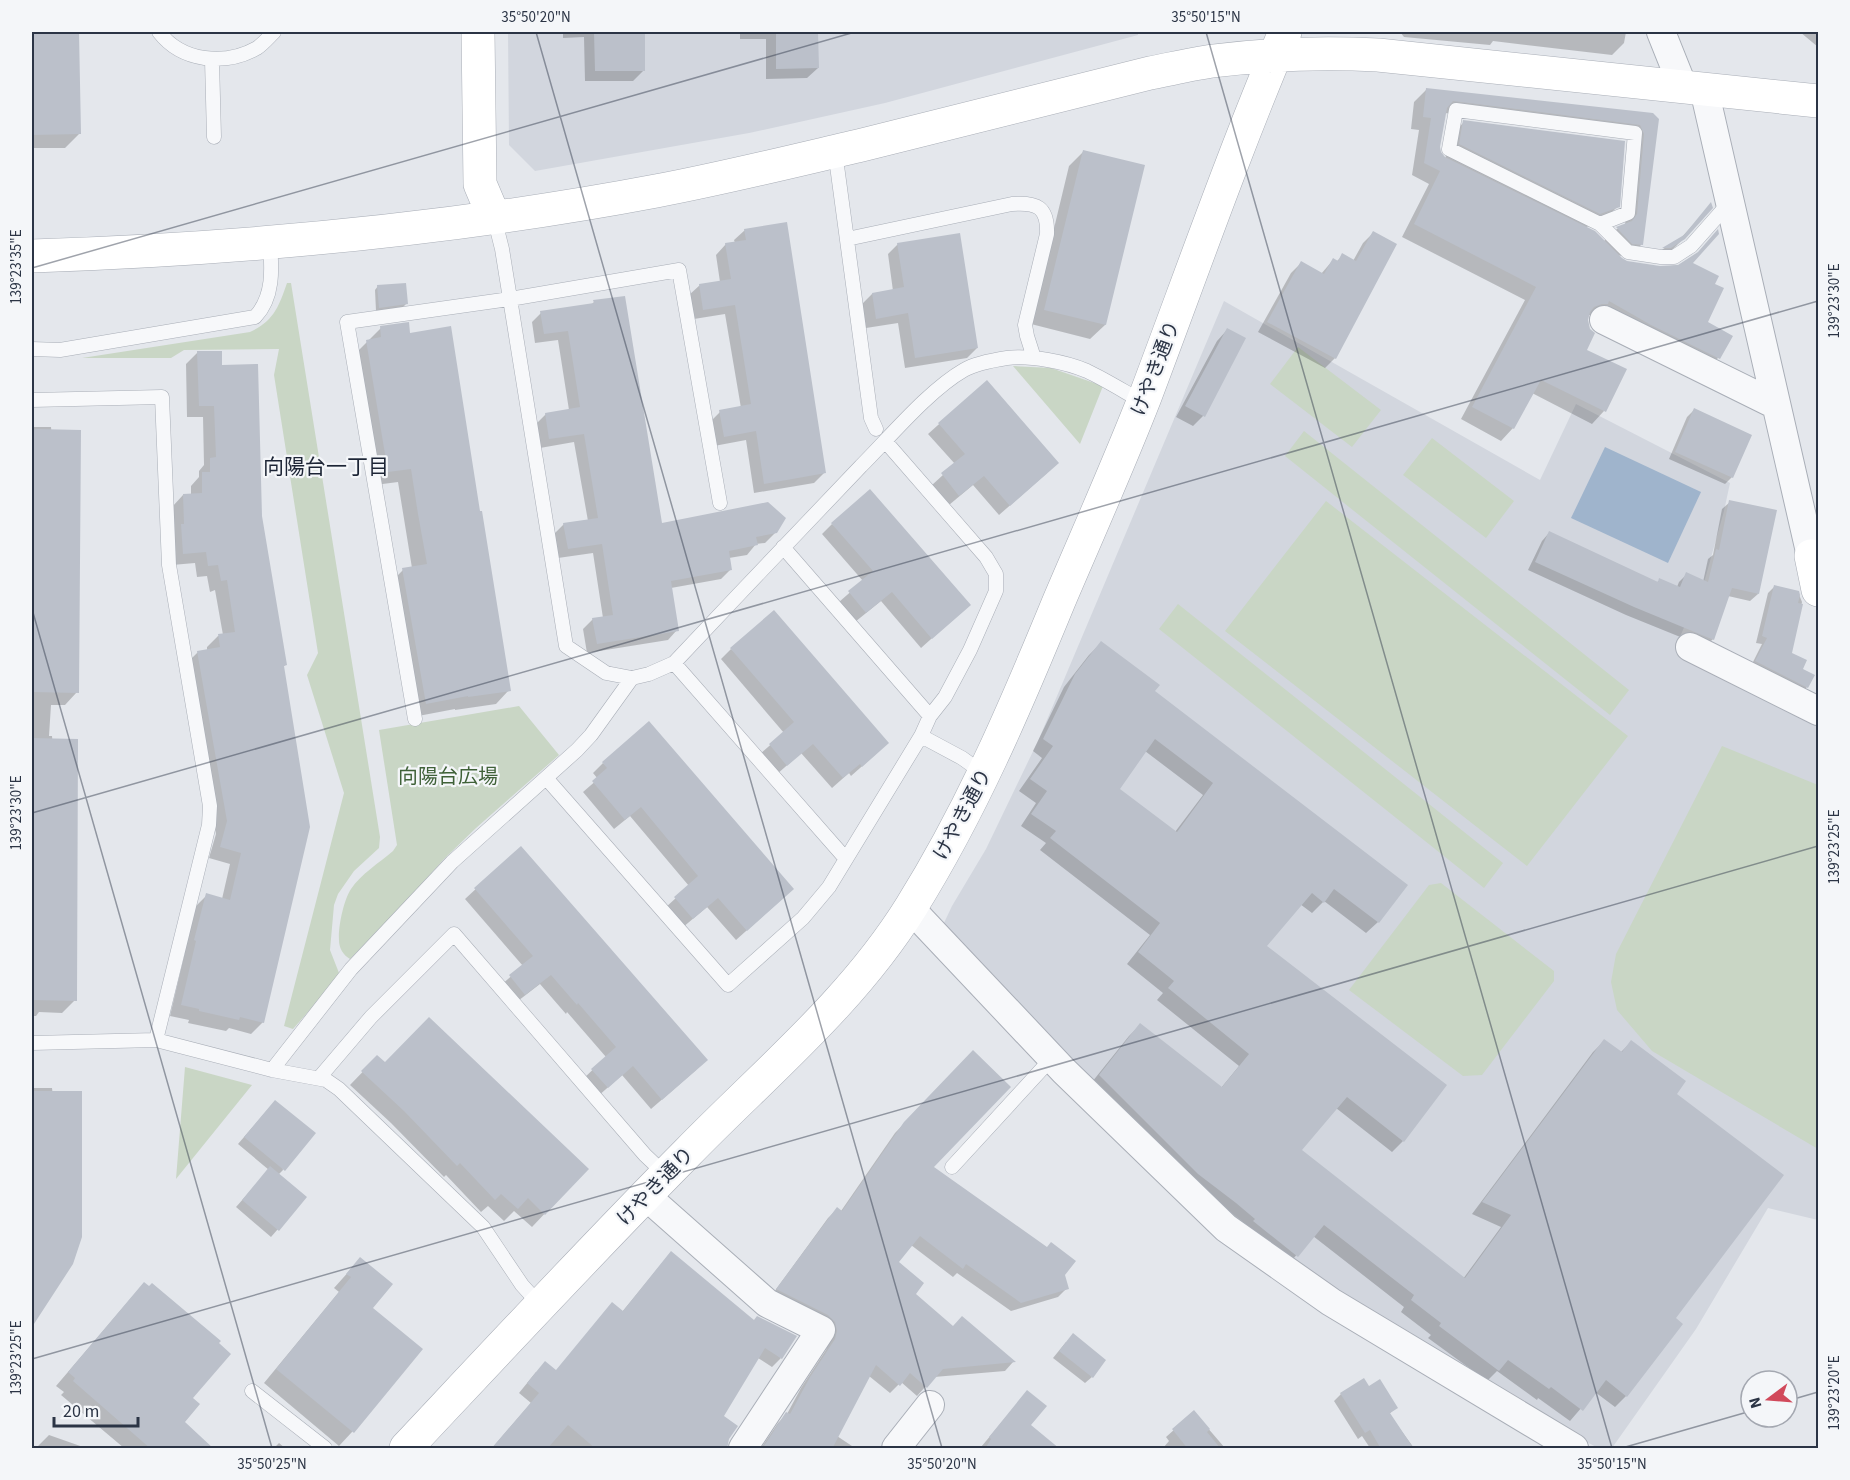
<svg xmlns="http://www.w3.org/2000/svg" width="1850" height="1480" font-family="'Source Sans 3','Noto Sans JP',sans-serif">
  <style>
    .built { fill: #d2d6de }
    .green { fill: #c9d6c5 }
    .water { fill: #9fb4cc }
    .shadow { fill: #0003; fill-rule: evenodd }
    .building { fill: #bbc0ca; fill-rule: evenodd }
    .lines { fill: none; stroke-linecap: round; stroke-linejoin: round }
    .lane-casing { stroke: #a9aeb7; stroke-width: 15 }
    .street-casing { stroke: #a9aeb7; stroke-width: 30 }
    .secondary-casing { stroke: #a9aeb7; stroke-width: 34 }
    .lane { stroke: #f7f8fa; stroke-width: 14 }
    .street { stroke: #f7f8fa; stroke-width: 28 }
    .secondary { stroke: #fff; stroke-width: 33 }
    .ticks { fill: none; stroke: #2b3445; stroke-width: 1.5; stroke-opacity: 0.45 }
    .labels { text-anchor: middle; stroke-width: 4.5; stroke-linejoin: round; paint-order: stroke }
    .street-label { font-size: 20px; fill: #2b3445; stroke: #f4f6f9 }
    .park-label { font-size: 20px; fill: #3f6138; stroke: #f4f6f9 }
    .neighbourhood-label { font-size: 21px; fill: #1d2536; stroke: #f4f6f9 }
    .neatline { fill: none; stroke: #2b3445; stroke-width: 2 }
    .ticks-label { font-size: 15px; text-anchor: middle; fill: #2b3445 }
  </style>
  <rect width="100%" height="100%" fill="#e4e7ec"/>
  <path class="built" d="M508,32h630v3l-253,68 -136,30 -214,38 -26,-26z
    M1224,301l316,179 36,-76 154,79 -6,28 -19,68 -29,67 54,29 88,43v502l-50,-12 -72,121 -84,119h-14l-78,-42 -220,-139 -87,-69 -54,-48 -216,-225 9,-19 34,-57 52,-108z"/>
  <path class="green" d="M287,283h4l89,554 -1,11 -25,23 -16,23 -4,11 -4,45 9,23 -9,14 -37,42 -9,-3 60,-233 -37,-118 11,-22 -44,-278 5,-26 -95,1 -13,8h-89l168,-26c24,-11 29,-26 37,-49z
    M1298,347l83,63 -29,37 -82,-63z
    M1013,366l38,2 52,18 -23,58z
    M1304,431l325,259 -19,25 -325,-259z
    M1432,438l82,63 -28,37 -83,-63z
    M1326,501l302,235 -101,130 -302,-235z
    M1178,604l325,259 -19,25 -325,-259z
    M519,706l40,49 -83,73 -32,31 -42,47 -52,53c-7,-4 -11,-11 -11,-19 -1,-13 5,-41 12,-51 10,-15 28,-26 42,-38l4,-6 -18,-115z
    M1722,746l96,39v364l-166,-98 -35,-41 -6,-28 5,-28z
    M1441,883l113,88v10l-72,94 -19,1 -114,-86 80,-105z
    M185,1067l67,18 -76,94z"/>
  <path class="water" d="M1605,447l96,45 -33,71 -97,-45z"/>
  <path class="shadow" d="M32,32h46l1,102 -14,14h-33z
    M563,32h80l1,38 -11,11h-48l-1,-44 -21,1z
    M740,32h77l1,36 -11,10 -41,1v-40h-26z
    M1400,32h226l-2,11 -12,12 -119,-14 -3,4 -86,-8z
    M1800,32h18v15z
    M1426,90l226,24 -10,130 -13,13 -13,-2 10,7 34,5 31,-3 22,21 -7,37 12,36 -12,12 -112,-54 -5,-1 -2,1 -2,34 19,61 -12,13 -60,-31 -19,35 -12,13 -40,-22 64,-119 -123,-63 27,-53 -17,-9 7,-45 -8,-1 3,-27zM1445,113l183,24 4,10 -7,78 -8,4 -14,13 -19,-14 20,-8 14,-14 -154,-84 -14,14 -5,24 -5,-6 -1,-7z
    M1084,151l59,15 -38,159 -15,14 -59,-15 38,-158z
    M1711,205l-27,33 -15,15 -19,9 13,-13 17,-10z
    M745,230l79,243 -10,10 -60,10 -8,-53 -32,6 -4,-24 10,-10 21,-4 -16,-94 -31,5 -5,-24 11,-10 20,-3 -4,-27 10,-11 9,-1 -1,-3z
    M1373,233l22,11 -60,114 -10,10 -67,-36 33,-59 10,-10 20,11 12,-14 3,2 7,-7 10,6 10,-18z
    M898,244l79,104 -10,10 -62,10 -7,-45 -32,5 -4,-24 10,-10 21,-3 -5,-37z
    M378,286l28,18 -3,3 -27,4 -1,-21z
    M594,302l66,223 116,7 -11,11 -9,1 -9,11 -18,3 2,11 -10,10 -50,9 6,42 -9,10 -81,13 -4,-24 10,-10 10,-1 -10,-65 -35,5 -4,-24 10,-10 24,-3 -14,-79 -34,6 -4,-24 10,-10 23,-4 -11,-70 -23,3 -3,-21 9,-9 50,-8z
    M381,328l27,6 101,356 -13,14 -41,6v-1l-42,8 -23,-134 13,-13 9,-2 -14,-86 -23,3 -21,-130z
    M1227,330l-24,86 -10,10 -17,-9 41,-76z
    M198,352l22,14 40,150 25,149 -2,2 -20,355 -12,12 -22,-6 -3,3 -38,-8 1,-3 -19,-4 15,-64h-2l12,-45 12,-12 15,4 8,-35 -21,-6 7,-24 -30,-170 12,-12 9,-1v-4l11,-11 5,-1 -8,-45 -5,2 -3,-16 -10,1 -2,-14 -23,2v-58l11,-12h8v-9l8,-9v-6l5,-6 -1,-48h-16l-1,-53z
    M986,382l61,91 -48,42 -26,-30 -24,20 -17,-20 23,-21 -27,-30z
    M1694,410l38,67 -7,7 -56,-25 18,-42z
    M32,427h19l26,265 -12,13h-14l-2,31h3l23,264 -13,13 -23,-1 -3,4h-4z
    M1730,502l28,92 -8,7 -22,-5 -15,43 -8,8 -79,-32 -98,-45 14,-29 7,-8 107,50 4,-3 17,7 2,-5 8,-8 16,8 5,-23 5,-4 9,-46z
    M832,524l126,91 -37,33 -40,-47 -26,21 -16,-20 24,-21 -41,-47z
    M1775,586l23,6 4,10 -12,52 11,15 6,18 -7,7 -50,-26 12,-24 -6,-1 12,-50z
    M1101,643l52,49 253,193 -28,37 -12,11 -42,-32 -12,12 -12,-9 -35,43 138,194 -11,11 -56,-44 -36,42 163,129 38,-52 -29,-13 121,-162 11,-11 16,12 11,-11 44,52 -1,224 -48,78 -11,11 -20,-15 -25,29 -32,-23 -1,2 -40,-29 -10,10 -59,-43 3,-3 -30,-23 3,-5 -91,-71 -27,31 -198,-180 41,-51 11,-11 81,63 18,-22 -82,-66 6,-7 -36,-29 23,-29 -110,-85 6,-7 -25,-17 15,-23 -17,-12 23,-33 -9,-7 31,-64 25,-32zM1145,751l58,44 -28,37 -57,-43z
    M731,649l146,104 -26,23 -2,-3 -17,15 -31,-35 -25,22 -17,-20 25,-22 -63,-74z
    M603,763l179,136 -46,41 -29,-33 -25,21 -17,-20 24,-22 -59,-70 -16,13 -31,-37 15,-13 -5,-6z
    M520,848l176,222 -45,39 -29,-34 -25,22 -15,-17 24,-23 -39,-45 -1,2 -26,-30 -26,20 -14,-18 23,-20 -58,-67z
    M973,1052l-41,116 131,106 4,14 -9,9 -47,14 -54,-38 -4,4 -42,-32 -14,17 17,33 39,32 60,35 -8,9 -71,6 -17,19 -16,-14 -11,11 -21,-17 -32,60 18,12h-94l17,-25 9,-9 14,-26 25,-38 3,-9 -60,-42 59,-81 9,-9 4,2 54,-78z
    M377,1057l8,7 202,105 -55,58 -18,-16 -10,10 -16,-15 -7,6 -35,-37 -2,2 -53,-54 -41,-38z
    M32,1088h20l20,175 -40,61z
    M269,1108l14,62 -5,5 27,23 -34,39 -35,-30 33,-37 -31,-26z
    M360,1259l11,49 50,41 -69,83 -13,14 -75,-63 75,-91 -5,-4z
    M663,1262l118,96 -9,9 -14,-9 -36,59 6,21 -2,10h-234l39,-45 -12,-10 17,-21h19l67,-60z
    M132,1297l59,101 -8,24 29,26h-88l-63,-53 3,-3 -8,-6z
    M1066,1342l26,35 -7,6 -32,-25z
    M1368,1388l28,20 -7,6 25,34h-44l-8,-12 -4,3 -24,-38 7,-7z
    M1027,1392l2,33 18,23h-64l-2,-1z
    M1194,1412l31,36h-62l6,-7 -3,-4z
    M49,1435l37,13h-50z
    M279,1443l6,5h-11z"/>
  <path class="building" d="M32,32h47l2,102 -49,1z
    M594,32h51v39h-50z
    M776,32h42l1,36 -43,1z
    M1426,88l227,25 6,6 -16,126 -11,-1 -16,-17 16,-6 5,-7 7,-80 -4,-9 -187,-24 -6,7 -7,39 1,5 4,5 150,74 27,27 5,3 33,5 18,-1 20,-13 20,-23 1,5 -26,29 26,13 -4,8 9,4 -16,34 25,14 -13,23 -69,-34 -42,-24 -1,3h-6l-8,3 -4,5 -2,8 2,9 5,4 -8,17 40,19 -21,43 -65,-32 -27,49 -42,-22 64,-120 -122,-63 26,-53 -16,-8 7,-45 -8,-1z
    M1463,120l162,21 -5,66 -20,7 -141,-70z
    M1083,150l62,15 -39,160 -62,-15z
    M1711,202l2,6 -28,31 -14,9h-9l22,-13z
    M787,222l39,251 -62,11 -8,-53 -32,6 -5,-27 32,-6 -16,-99 -32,5 -4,-26 32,-5 -6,-36 21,-3 -2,-11z
    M1373,231l24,13 -61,115 -69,-37 34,-61 23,13 9,-16 5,3 4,-8 14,8z
    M960,233l18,115 -63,10 -7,-45 -32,6 -4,-26 32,-6 -7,-44z
    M406,283l2,21 -29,4 -2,-23z
    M625,296l37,227 106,-21 18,16 -9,15 -21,4 2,8 -29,6 3,19 -61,11 8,50 -82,13 -5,-26 21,-3 -11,-71 -34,5 -5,-26 35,-5 -14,-84 -35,5 -4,-26 35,-6 -12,-76 -24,3 -4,-23 54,-8 -1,-3z
    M409,322l1,11 41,-7 29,185h2l29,180 -43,6v-1l-42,8 -24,-136 25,-4 -9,-50 -7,-45 -23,3 -22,-132 15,-3 -1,-11z
    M1227,328l19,10 -41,79 -20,-11z
    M197,351h25v14l36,-1 4,152 25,149 -3,1 26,161 -46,196 -24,-6 -1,3 -40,-9v-2l-18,-4 15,-64 -2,-1 12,-47 24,7 11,-47 -21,-6 7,-26 -30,-170 23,-4 -2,-13 17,-2 -8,-52 -6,1 -3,-16 -10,1 -2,-14 -23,2 -2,-30h3l-1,-30 19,-1v-21h8v-14l6,-1 -2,-51h-15z
    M987,380l72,83 -49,43 -26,-30 -25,20 -18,-23 24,-19 -27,-31z
    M1694,408l58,27 -19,43 -58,-26z
    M37,429l44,1 -2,263 -47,-1v-262z
    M870,489l101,116 -39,34 -40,-47 -26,21 -18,-22 25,-20 -42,-48z
    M1729,500l48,10 -18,84 -27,-6 -18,52 -80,-33 -99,-45 14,-31 109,51 1,-4 21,9 6,-15 22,10 8,-33 3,1z
    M1774,585l25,6 1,4 -2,8 5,1 -11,49 15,7 -4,9 12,6 -7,13 -53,-27 12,-23 -5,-2z
    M774,610l115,133 -27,24 -2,-3 -17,14 -30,-34 -26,22 -18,-22 25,-22 -64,-74z
    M1101,641l59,44 -5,6 253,194 -29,38 -45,-34 -10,14 -12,-10 -45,53 180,139 -43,57 -57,-45 -45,53 163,128 46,-63 -29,-13 122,-163 18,13 9,-12 55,41 -9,13 107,81 -108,143 7,6 -56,73 -21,-17 -23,31 -32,-24 -2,2 -41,-29 -9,11 -60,-45 2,-3 -30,-23 3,-5 -90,-70 -26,32 -45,-36 2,-2 -19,-16 -38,-29 -99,-99 41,-52 82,64 27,-33 -81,-66 6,-7 -36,-29 22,-29 -110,-85 6,-7 -25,-17 16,-23 -17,-12 23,-33 -10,-7 32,-65zM1155,739l58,44 -36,49 -57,-43z
    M649,721l145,168 -47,42 -29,-33 -25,21 -19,-22 24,-21 -57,-69 -16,13 -33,-39 15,-13 -5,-6z
    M32,738l46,1 -1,262 -45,-1z
    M521,846l187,214 -46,40 -29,-34 -25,22 -17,-19 25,-22 -38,-44 -1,2 -26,-30 -26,20 -16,-20 24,-19 -59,-68z
    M429,1017l160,152 -44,46 -17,-17 -10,11 -17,-15 -6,6 -35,-37 -3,3 -53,-55 -43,-40 16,-16 8,7z
    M973,1050l38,37 -77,80 113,80 4,-5 25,19 -11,14 4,14 -48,14 -55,-39 -3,5 -43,-33 -21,26 25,21 -8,11 37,32 9,-10 54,46 -73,7 -16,19 -17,-15 -10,13 -24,-21 -44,84h-70l24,-37 4,2 20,-37 25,-38 2,-8 -2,-9 -7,-7 -52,-26 61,-82 5,4 62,-89z
    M32,1091h50v146l-9,27 -41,63z
    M275,1100l41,33 -31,38 -41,-34z
    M270,1166l37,31 -28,34 -37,-31z
    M671,1251l83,69 3,-4 40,20 -15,23 -17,-11 -41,68 14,10 -9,13 -2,10h-131l-28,-24 -21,24h-56l48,-56 -12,-10 18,-22 11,9 56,-68 11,9z
    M360,1257l33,27 -20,24 50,41 -69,84 -78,-64 75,-92 -5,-3z
    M144,1282l5,4 3,-3 69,58 -2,2 12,11 -38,44 7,6 -15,18 29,27h-63l-78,-68 2,-3 -7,-6z
    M1073,1333l33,27 -13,18 -34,-27z
    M1364,1378l5,8 11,-7 18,29 -8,5 24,36h-33l-11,-19 -5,3 -25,-40z
    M1027,1390l20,16 -16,19 29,24h-75l6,-10 -2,-2z
    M1194,1410l16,19 -3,3 14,17h-33l-16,-20z"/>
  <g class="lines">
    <defs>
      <path id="lane" d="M159,32c23,30 66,34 98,16 6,-4 12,-11 17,-16
        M212,60l2,77
        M835,151l36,267 5,11
        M494,217l8,32 64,397 40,27 26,5
        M1600,224l28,-11 7,-80 -179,-23 -7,39 151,75 28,28 33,5h13l17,-11 39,-44
        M847,239l165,-35c25,-2 36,3 35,30l-22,91 2,11 7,22
        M32,349l28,1 195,-33c19,-20 17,-48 15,-74
        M32,400l130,-3 7,168 41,241 -1,19 -53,215
        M783,547l147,169
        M674,663l172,196
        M415,719l-68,-397 163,-23 169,-29 41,233
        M921,736l41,22 21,15
        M547,779l181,206 75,-67 26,-31 92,-151 9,-20 15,-19 25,-47 26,-59v-17l-10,-17 -101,-116
        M32,1043l124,-3 116,30 54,10 13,9 144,138 39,58 18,20
        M272,1070l79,-101 101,-107 125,-112 14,-15 41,-57 17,-4 25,-11c62,-66 124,-131 187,-197 29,-29 68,-76 103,-96 12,-7 30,-10 43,-12 23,-3 59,4 80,13 19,9 38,21 56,31
        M319,1078l52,-61 83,-83 191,221 21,20
        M952,1167l100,-109
        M252,1391l73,57"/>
      <path id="street" d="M1661,32l22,55
        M1704,89l107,467
        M1604,320l172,85
        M1690,647l128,64
        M910,908l154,163 162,157 105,74 243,146
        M646,1196l121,107 54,27 -78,118
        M896,1448l34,-43"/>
      <path id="secondary" d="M478,32l2,152 14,33
        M32,256c208,-7 418,-26 624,-65 69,-13 137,-30 206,-46 96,-24 192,-48 288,-72 21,-4 42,-9 63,-12 55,-7 110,-9 165,-6l440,46
        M1811,556l7,34
        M406,1448c93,-99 186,-199 282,-296 77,-79 164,-150 223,-245 61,-98 104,-199 148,-306 29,-68 59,-135 86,-204 46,-122 89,-245 140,-365"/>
    </defs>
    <use href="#lane" class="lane-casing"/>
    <use href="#street" class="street-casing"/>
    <use href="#secondary" class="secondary-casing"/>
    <use href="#lane" class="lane"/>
    <use href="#street" class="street"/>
    <use href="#secondary" class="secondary"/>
  </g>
  <path class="ticks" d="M536,32l406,1416M1206,32l406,1416M32,268l823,-236M32,609l240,839M32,813l1786,-512M32,1359l1786,-513M1787,1401l31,-9M1622,1448l129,-37"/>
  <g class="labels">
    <g class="street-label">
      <text transform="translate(1155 368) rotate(-69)" y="7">けやき通り</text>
      <text transform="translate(962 814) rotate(-62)" y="7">けやき通り</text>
      <text transform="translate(655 1186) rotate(-46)" y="7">けやき通り</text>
    </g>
    <g class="park-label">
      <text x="448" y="783">向陽台広場</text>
    </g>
    <g class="neighbourhood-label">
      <text x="326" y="474">向陽台一丁目</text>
    </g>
  </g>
  <rect width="1850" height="1480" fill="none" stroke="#f4f6f9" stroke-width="66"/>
  <g transform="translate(1769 1399) rotate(254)"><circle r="28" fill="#f4f6f9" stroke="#a4a8b1" stroke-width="1.5"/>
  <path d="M0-4.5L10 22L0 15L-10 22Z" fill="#d1495b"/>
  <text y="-9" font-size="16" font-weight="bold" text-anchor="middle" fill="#2b3445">N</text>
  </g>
  <path d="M54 1417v9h84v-9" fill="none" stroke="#2b3445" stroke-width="3"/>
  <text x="63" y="1417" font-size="18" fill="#2b3445" stroke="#f4f6f9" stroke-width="4.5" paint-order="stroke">20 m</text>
  <rect x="33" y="33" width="1784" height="1414" class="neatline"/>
  <g class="ticks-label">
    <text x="536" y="22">35°50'20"N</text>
    <text x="1206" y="22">35°50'15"N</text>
    <text transform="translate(16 267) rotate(-90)" y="5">139°23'35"E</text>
    <text transform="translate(1834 301) rotate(-90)" y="5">139°23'30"E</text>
    <text transform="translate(16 813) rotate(-90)" y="5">139°23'30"E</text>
    <text transform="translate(1834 847) rotate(-90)" y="5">139°23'25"E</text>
    <text transform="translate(16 1358) rotate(-90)" y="5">139°23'25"E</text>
    <text transform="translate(1834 1393) rotate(-90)" y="5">139°23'20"E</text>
    <text x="272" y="1469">35°50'25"N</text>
    <text x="942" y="1469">35°50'20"N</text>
    <text x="1612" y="1469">35°50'15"N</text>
  </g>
</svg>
